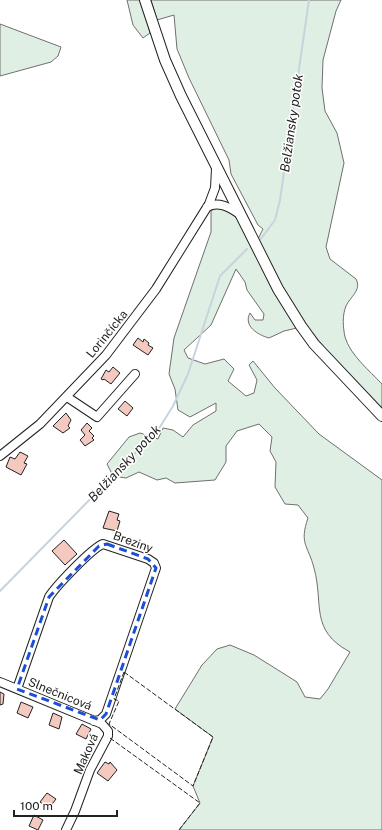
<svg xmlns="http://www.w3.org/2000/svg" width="382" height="830" font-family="'Public Sans',sans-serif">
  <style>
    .green { fill: #e0efe3; stroke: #6f6f6f }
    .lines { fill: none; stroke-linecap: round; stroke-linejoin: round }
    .stream { stroke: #c7d3dd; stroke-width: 2 }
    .building { fill: #f3c9c0; stroke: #222 }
    .minor-casing { stroke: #222; stroke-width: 10 }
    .major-casing { stroke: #222; stroke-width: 12 }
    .minor { stroke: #fff; stroke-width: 8 }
    .major { stroke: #fff; stroke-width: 10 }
    .fence { stroke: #222; stroke-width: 1; stroke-dasharray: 5 2; stroke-linecap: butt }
    .marked { fill: none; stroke: #1d4ed8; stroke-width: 3; stroke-dasharray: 8 5; stroke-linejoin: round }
    .labels { text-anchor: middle; stroke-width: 3; stroke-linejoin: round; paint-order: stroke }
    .street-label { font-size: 12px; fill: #222; stroke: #fff }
    .water-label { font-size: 13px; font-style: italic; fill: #222; stroke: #fff }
  </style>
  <rect width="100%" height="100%" fill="#fff"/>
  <path class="green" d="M127,0h15l8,33 -7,5 -10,-13z
    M151,0h190l-5,11 -13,49 -1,28 3,23 12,22 7,30 -18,84 4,12 26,20c6,11 -6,18 -10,27 -4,10 -3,21 -1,31 5,18 25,34 37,47v26c-53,-54 -95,-100 -124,-171l5,-10 -5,-4 -27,-51 -2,-14 -40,-82 -12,-29 -3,-34 -17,5z
    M0,24l61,23 -3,9 -7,6 -51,14z
    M217,207l12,3 6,5 62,113 -13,3 -15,7c-11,-3 -26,-12 -19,-25l5,7h8l1,-6 -17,-24 -2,-8 -9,-13 -25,56 -27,25 4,8 17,6 19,-5 10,10 -6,12 18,15 8,-3 3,-13 -8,-15 4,-4 22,27 44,46 63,46v350h-203l21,-27 -7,-17 20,-49 -38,-28 27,-44 15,-16 13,-4 24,10 43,27 8,15 15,2 8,-10 22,-37c-41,-22 -26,-48 -36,-84 -6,-23 -15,-24 -6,-50l-10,-13 -13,-1 -10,-17 1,-25 -6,-11 2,-14 -13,-13 -22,7 -11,15v16l-11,18 -40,3 -9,-5 -9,2 -18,-8 -13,6 -13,-2 -6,-12 22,-27 11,-4 18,6 5,-11 10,2 10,7 10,-12 23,-14v-8l-26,14 -12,-7 -3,-21 -6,-15 5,-36 37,-106v-21z"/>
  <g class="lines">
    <path class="stream" d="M260,240l15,-20 5,-20 29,-200
      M0,591l158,-161 15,-24 15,-32 32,-98 27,-27"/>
  </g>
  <path class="building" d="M138,338l5,4 1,-3 5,4 -1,2 5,3 -5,7 -15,-10z
    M113,367l7,6 -9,11 -7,-5 -1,1 -2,-1 5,-9 3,2z
    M125,401l8,7 -6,8 -9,-7z
    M66,413l5,7 -3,6 2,2 -7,5 -10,-7z
    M87,423l5,5 -3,3 5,5 -2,2 2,2 -9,6 -5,-6 5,-5 -4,-5z
    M20,452l8,4 -4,7 3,1 -6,11 -15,-8 4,-10 5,2z
    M109,511l10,3 -2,6 3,1 -3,10 -14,-3z
    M64,540l13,14 -12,11 -13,-14z
    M0,692l4,2 -1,10 -3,1z
    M21,702l12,5 -5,11 -11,-5z
    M53,713l9,4 -3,12 -10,-4z
    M82,724l9,5 -5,10 -10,-5z
    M105,762l4,2 1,-2 7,8 -9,11 -11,-8z
    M47,793l9,6 -7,9 -9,-6z
    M34,815l9,5 -5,10 -9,-4z"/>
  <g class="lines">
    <defs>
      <path id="minor" d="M207,207c11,-6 22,0 31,6
        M67,397l30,20 38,-43
        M0,456l40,-32 66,-69 50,-66 53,-85 6,-16 1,-19
        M0,682l102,42 6,7v5l-18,34 -15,41 -9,19
        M17,689l32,-92c7,-11 43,-49 54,-53l45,15 6,4 2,5 -50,146 -6,6 -6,1"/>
      <path id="major" d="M145,0l20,60 16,36 97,193 23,37 13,18 68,72"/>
    </defs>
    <use href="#minor" class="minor-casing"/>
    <use href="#major" class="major-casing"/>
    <use href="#minor" class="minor"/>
    <use href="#major" class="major"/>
    <path class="fence" d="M124,672l89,65 -20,49 -84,-62 10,-23 -5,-2z
      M110,738l90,65 -21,27"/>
  </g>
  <path class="marked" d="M107,544l41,15 8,9 -50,146 -6,6 -83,-31 32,-92 50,-51z"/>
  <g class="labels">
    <g class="street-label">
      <text transform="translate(107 334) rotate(-51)" y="4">Lorinčícka</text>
      <text transform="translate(133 542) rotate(20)" y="4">Breziny</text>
      <text transform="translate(60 694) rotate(22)" y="4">Slnečnicová</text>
      <text transform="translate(86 754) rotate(-66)" y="4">Maková</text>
    </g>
    <g class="water-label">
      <text transform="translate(291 123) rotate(-82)" y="5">Belžiansky potok</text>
      <text transform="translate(124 463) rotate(-47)" y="5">Belžiansky potok</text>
    </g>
  </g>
  <path d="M14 810v6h103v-6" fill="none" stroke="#222222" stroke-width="2"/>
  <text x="20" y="810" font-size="12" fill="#222222" stroke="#ffffff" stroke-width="3" paint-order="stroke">100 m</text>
</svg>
